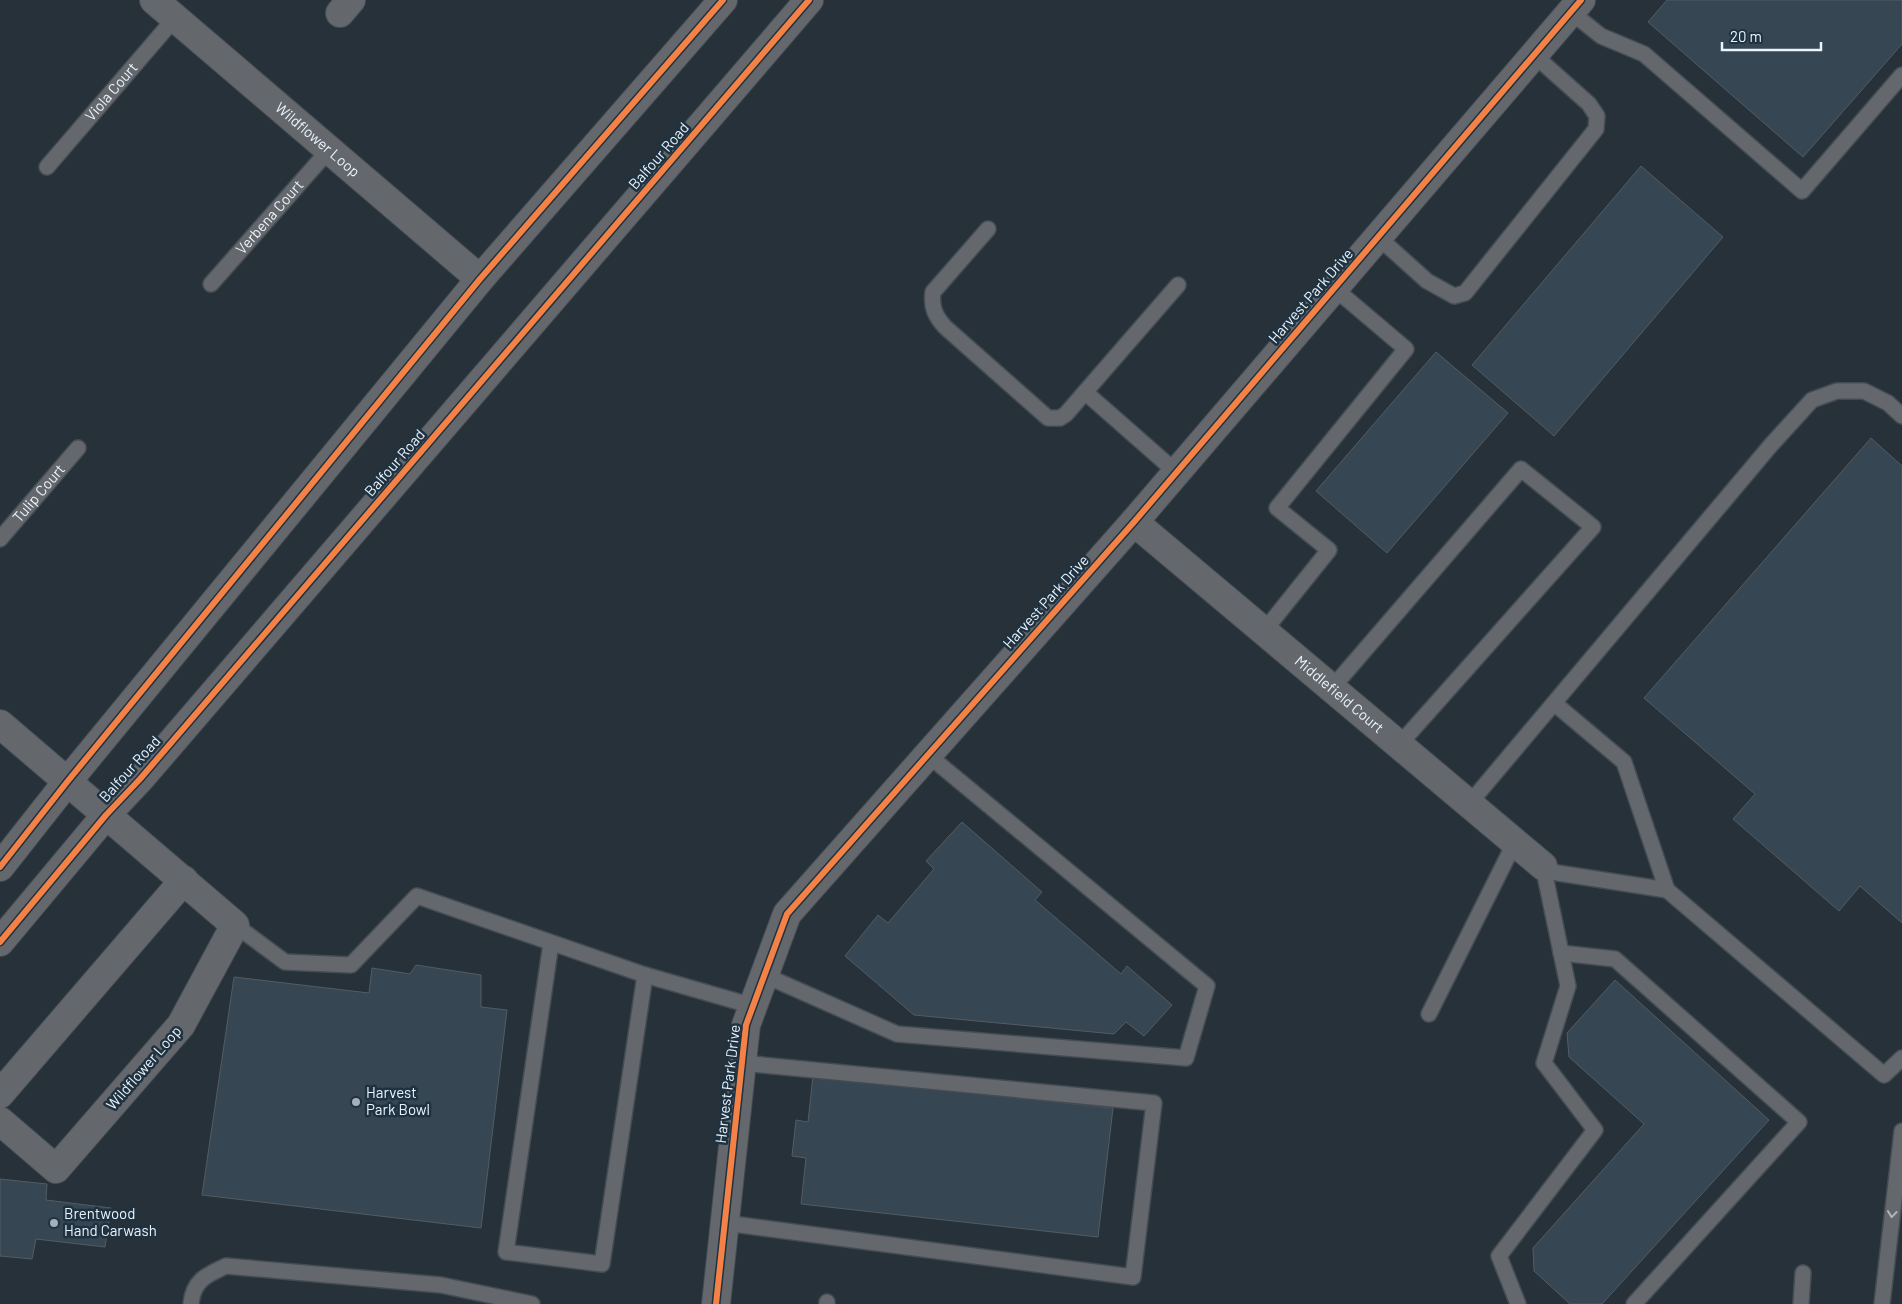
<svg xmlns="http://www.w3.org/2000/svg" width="1902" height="1304" font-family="Barlow,sans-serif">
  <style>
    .building { fill: #364652; stroke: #545c63 }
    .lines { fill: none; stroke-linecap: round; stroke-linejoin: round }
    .service-casing { stroke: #444c53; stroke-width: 18 }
    .minor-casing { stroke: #444c53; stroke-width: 30 }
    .tertiary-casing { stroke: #444c53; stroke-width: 30 }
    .service { stroke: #64686c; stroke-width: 15 }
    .minor { stroke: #64686c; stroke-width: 28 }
    .tertiary { stroke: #64686c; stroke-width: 28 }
    .cycleway-casing { stroke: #203240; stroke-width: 9 }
    .cycleway { stroke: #f48246; stroke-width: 6 }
    .oneway { stroke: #adb5bc }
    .poi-dot { fill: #a5b0b8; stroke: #203240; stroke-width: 2 }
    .labels { text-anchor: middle; stroke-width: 5; stroke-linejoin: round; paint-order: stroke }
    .street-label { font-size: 15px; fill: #e9f4fd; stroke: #203240 }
    .poi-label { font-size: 15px; fill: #e9f4fd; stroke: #203240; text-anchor: start }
  </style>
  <rect width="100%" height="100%" fill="#273139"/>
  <path class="building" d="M1667,0h235v44l-99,113 -155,-135z
    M1641,166l82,71 -169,199 -82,-71z
    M1436,352l72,61 -121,140 -71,-62z
    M1871,438l31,28v457l-42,-37 -21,25 -106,-92 22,-25 -111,-96z
    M962,822l80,70 -7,8 86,74 6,-8 45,39 -28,31 -18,-14 -12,12 -200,-19 -69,-59 33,-41 10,8 46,-54 -8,-8z
    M416,965l65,10v32l26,3 -26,218 -279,-33 32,-218 135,16 3,-25 38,6z
    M1615,980l154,140 -167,184h-32l-36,-33 -1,-23 111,-124 -75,-67 -2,-24z
    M813,1076l300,32 -15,129 -297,-33 5,-46 -14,-2 4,-36 12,2z
    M0,1179l47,5 -1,16 65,8 -6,39 -69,-8 -4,20 -32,-3z"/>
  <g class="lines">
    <defs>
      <g id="service">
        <path d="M1571,12l30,24 43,18 158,137 100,-116"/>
        <path id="s1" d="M47,167l128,-149"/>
        <path d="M988,229l-55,63c-2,15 2,24 12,35l103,91h12l6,-4 112,-129"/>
        <path d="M1378,237l49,44 27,15 11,-3 131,-164 1,-13 -8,-12 -55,-49"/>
        <path id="s2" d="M211,284l118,-134"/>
        <path d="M1085,392l91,80"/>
        <path id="s3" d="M0,539l78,-91"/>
        <path d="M1264,631l65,-81 -52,-42 129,-159 -72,-61"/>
        <path d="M1332,688l189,-219 72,58 -194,218"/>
        <path d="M1469,804l302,-359 41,-45 25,-9h27l24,12 14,13"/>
        <path d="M1545,871l122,19 -43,-128 -70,-59"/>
        <path d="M1667,890l217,185 18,-17"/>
        <path d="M235,925l50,37 66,3 66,-69 228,79 108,31"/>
        <path d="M551,943l-45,309 96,12 43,-289"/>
        <path d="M1561,953l54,6 184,163 -165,182"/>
        <path d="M764,975l133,59 289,24 21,-72 -279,-231"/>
        <path d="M1429,1014l86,-172"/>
        <path d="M725,1223l408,54 21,-174 -412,-40"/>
        <path d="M191,1304c2,-23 15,-29 35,-38l215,19 91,19"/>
        <path d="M827,1304v-2"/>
        <path d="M1518,1304l-19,-48 96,-126 -51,-67 24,-77 -25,-120"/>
        <path d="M1801,1304l2,-31"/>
        <path d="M1882,1304l20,-173"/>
      </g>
      <g id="minor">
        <path id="s4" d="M154,0l326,279"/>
        <path d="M340,13l11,-13"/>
        <path id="s5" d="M1134,522l409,344"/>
        <path d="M0,724l235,201 -54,100 -125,144 -56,-48"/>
        <path d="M0,942l106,-127 34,-36 669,-779"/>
        <path d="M0,1094l184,-214"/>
        <path d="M716,1304l30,-279 41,-111 347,-392 447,-522"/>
      </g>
      <path id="tertiary" d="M0,867l67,-85 413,-503 243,-279"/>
    </defs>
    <use href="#service" class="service-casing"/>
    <use href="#minor" class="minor-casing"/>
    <use href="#tertiary" class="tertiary-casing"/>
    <use href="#service" class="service"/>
    <use href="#minor" class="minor"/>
    <use href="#tertiary" class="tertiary"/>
    <defs>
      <path id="cycleway" d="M0,867l67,-85 413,-503 243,-279
        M0,942l106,-127 34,-36 669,-779
        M716,1304l30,-279 41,-111 347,-392 447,-522"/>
    </defs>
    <use href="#cycleway" class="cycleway-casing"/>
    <use href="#cycleway" class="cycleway"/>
  </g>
  <defs><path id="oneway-chevron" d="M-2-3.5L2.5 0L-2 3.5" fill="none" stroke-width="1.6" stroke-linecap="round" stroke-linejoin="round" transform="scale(1.25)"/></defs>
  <use class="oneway" href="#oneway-chevron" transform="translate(1892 1214) rotate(96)"/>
  <g class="poi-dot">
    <circle cx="356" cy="1102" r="5"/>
    <circle cx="54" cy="1223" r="5"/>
  </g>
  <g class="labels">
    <g class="street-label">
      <text dy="5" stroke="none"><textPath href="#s1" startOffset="99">Viola Court</textPath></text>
      <text dy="5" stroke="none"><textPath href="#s4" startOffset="215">Wildflower Loop</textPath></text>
      <text transform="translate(659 156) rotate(-49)" y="5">Balfour Road</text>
      <text dy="5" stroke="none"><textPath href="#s2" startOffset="89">Verbena Court</textPath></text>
      <text transform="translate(1311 296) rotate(-49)" y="5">Harvest Park Drive</text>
      <text transform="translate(395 463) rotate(-49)" y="5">Balfour Road</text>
      <text dy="5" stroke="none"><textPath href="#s3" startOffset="60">Tulip Court</textPath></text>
      <text transform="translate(1046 602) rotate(-48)" y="5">Harvest Park Drive</text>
      <text dy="5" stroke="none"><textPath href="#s5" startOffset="268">Middlefield Court</textPath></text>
      <text transform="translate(130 769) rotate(-48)" y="5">Balfour Road</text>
      <text transform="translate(144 1068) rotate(-49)" y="5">Wildflower Loop</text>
      <text transform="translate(728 1084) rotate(-83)" y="5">Harvest Park Drive</text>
    </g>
    <g class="poi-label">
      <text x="366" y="1098">Harvest<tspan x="366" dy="17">Park Bowl</tspan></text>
      <text x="64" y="1219">Brentwood<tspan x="64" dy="17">Hand Carwash</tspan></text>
    </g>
  </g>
  <path d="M1722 42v8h99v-8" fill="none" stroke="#e9f4fd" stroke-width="2.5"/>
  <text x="1730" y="42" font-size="15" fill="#e9f4fd" stroke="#203240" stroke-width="4" paint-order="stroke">20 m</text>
</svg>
